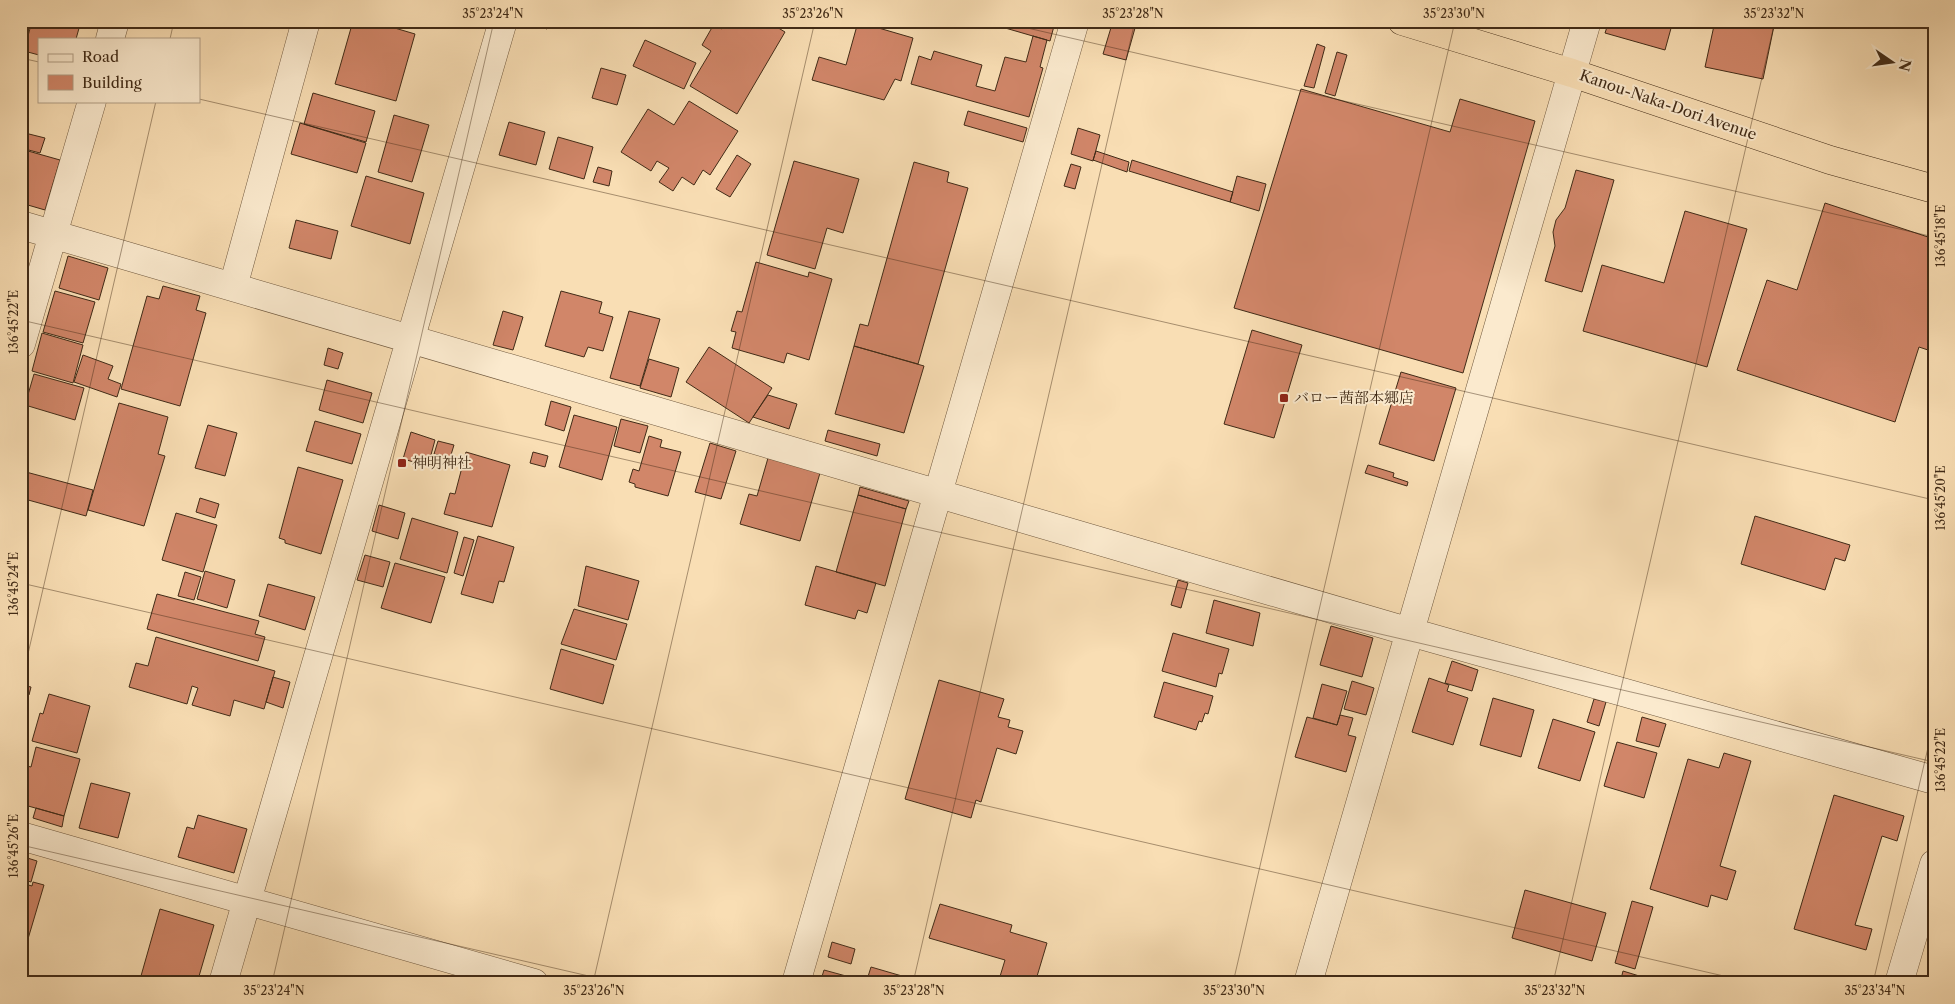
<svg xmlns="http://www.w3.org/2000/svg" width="1955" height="1004" font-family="'Libre Caslon Text','Noto Serif JP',serif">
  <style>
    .building { fill: #d18669; stroke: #412b17 }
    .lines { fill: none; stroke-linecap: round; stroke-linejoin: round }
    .street-casing { stroke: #6f583e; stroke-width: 29 }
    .highway-casing { stroke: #412b17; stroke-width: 29 }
    .street { stroke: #fbeace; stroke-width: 28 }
    .highway { stroke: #f9deb4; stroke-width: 28 }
    .ticks { fill: none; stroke: #412b17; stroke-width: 1; stroke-opacity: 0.45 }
    .poi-dot { fill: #8f2418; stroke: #fbeace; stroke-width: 2 }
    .labels { text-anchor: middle; stroke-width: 4; stroke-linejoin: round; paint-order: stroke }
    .street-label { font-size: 15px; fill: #412b17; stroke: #fbeace }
    .poi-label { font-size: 15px; fill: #412b17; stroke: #fbeace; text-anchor: start }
    .neatline { fill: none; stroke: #412b17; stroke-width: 2 }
    .ticks-label { font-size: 12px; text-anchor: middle; fill: #412b17 }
  </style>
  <rect width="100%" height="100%" fill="#f9deb4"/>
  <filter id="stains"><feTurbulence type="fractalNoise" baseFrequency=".004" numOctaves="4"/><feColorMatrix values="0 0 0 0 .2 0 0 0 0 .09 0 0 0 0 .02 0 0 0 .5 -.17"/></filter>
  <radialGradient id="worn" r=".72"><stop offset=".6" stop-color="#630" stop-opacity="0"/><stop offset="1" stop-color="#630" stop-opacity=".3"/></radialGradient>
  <path class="building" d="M32,21h49l-5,18h-37v16l-15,-4z
    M206,21h21l-2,6z
    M353,21h18l44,13 -19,67 -61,-17z
    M439,21h22l-1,6z
    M523,21h26l-2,8z
    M589,21h25l-2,7z
    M727,21h40l18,11 -48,82 -47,-28 21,-35 -9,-6 12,-21 8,5z
    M989,21h54l11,5 -4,15 -62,-18z
    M1113,21h24l-11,39 -23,-6z
    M1609,21h64l-8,29 -60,-17z
    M1715,21h60l-12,58 -58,-12z
    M858,22l55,16 -12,43 -6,-2 -11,21 -72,-20 7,-23 27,8z
    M1033,36l14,4 -7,27 3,1 -14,49 -118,-33 8,-28 12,4 3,-9 48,14 -6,21 19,5 10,-34 21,5z
    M645,40l51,23 -12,26 -51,-23z
    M1317,44l8,3 -11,41 -10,-2z
    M1337,52l10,3 -12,41 -10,-3z
    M601,68l25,7 -9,30 -25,-7z
    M1301,89l149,43 10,-33 75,22 -72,252 -229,-65z
    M313,93l62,18 -9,31 -62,-18z
    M689,101l49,30 -28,44 -7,-5 -9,15 -12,-8 -9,14 -14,-9 10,-14 -12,-7 -6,10 -30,-19 27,-43 26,16z
    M968,111l59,17 -4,14 -59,-17z
    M394,115l35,10 -17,57 -34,-10z
    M509,122l36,10 -9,33 -37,-10z
    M300,123l66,20 -9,30 -66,-19z
    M1078,128l22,7 -7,26 -22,-7z
    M21,132l24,6 -5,15 -19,-5z
    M558,137l35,10 -9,32 -35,-10z
    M21,149l39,11 -15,50 -24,-7z
    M1096,151l33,11 -2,10 -34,-12z
    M737,155l14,9 -21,33 -14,-8z
    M1132,160l101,32 -3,10 -101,-31z
    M794,161l65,18 -16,54 -16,-5 -12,41 -48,-14z
    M914,162l35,10 -2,10 21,6 -50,176 -64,-18 6,-22 8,2z
    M1071,164l10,3 -6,22 -11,-3z
    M598,167l14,4 -3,15 -16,-4z
    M1576,170l38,10 -32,112 -37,-11 10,-35 -2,-14 3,-12 9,-12z
    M366,176l58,17 -14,51 -59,-18z
    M1237,176l29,8 -7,27 -29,-9z
    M1825,203l109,36v113l-15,-5 -24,75 -158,-52 30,-90 30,10z
    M1685,211l62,18 -40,138 -124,-36 19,-66 62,18z
    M296,220l42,11 -7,28 -42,-11z
    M68,256l40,12 -9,32 -40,-12z
    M756,262l52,15 1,-5 23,7 -23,81 -22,-7 -3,10 -52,-15 4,-16 -5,-1 6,-20 5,1z
    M163,286l37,10 -4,14 10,3 -26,93 -59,-17 26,-93 12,3z
    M55,291l40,11 -12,41 -40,-11z
    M561,291l41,11 -3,11 14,4 -10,34 -15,-4 -4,10 -39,-11z
    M503,311l20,6 -10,33 -20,-5z
    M629,311l31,8 -20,67 -30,-8z
    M1252,330l50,15 -28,93 -50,-14z
    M42,333l41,12 -10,38 -41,-12z
    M854,346l70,20 -20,67 -69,-19z
    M709,347l63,41 -23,35 -63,-41z
    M328,348l15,5 -5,16 -14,-4z
    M83,355l30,11 -5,13 13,5 -4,13 -43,-15z
    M649,359l30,9 -8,29 -31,-9z
    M1401,372l55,16 -22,73 -55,-17z
    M34,374l50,14 -9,32 -50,-15z
    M327,380l45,13 -9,30 -44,-13z
    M768,395l29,9 -8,25 -36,-12z
    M551,401l20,6 -7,24 -19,-6z
    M119,403l49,14 -10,37 7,2 -21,70 -56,-16z
    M574,415l43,12 -15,53 -43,-13z
    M621,419l27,7 -8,27 -26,-7z
    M315,421l46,13 -9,30 -46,-13z
    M208,425l29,8 -12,43 -30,-8z
    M828,430l52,14 -3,12 -52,-15z
    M411,432l24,8 -7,26 -25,-7z
    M649,436l13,4 -2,7 21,5 -13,44 -33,-9v-3l-6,-2 4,-13 6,2z
    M438,441l16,4 -4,13 -16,-4z
    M710,443l26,8 -15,48 -26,-7z
    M466,452l44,13 -18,62 -48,-13 6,-21 5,1z
    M533,452l15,4 -3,11 -15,-4z
    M768,458l52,15 -20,68 -60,-17 9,-30 8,2z
    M1368,465l26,8 -1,4 15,5 -1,4 -42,-13z
    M298,467l45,13 -22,74 -36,-11v-3l-6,-2z
    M26,472l67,18 -7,26 -65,-18z
    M860,487l49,14 -3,8 -48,-14z
    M858,495l48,14 -21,77 -49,-14z
    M200,498l19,6 -4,14 -19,-6z
    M379,505l26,8 -7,26 -26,-8z
    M176,513l41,12 -14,47 -41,-12z
    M1755,516l95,29 -5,16 -10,-3 -10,32 -84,-26z
    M412,518l46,14 -11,41 -47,-14z
    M478,536l36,11 -10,35 -5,-1 -6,22 -32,-9z
    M464,537l10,3 -11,36 -9,-3z
    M365,555l25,7 -7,25 -26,-7z
    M395,563l50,14 -14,46 -50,-15z
    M586,566l53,15 -11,39 -50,-14z
    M816,566l60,17 -9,30 -9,-3 -3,9 -50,-14z
    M205,571l30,9 -8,28 -30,-9z
    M185,572l16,5 -7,23 -16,-4z
    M1178,580l10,3 -7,25 -10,-3z
    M268,584l47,13 -10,33 -46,-14z
    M157,594l102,27 -4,13 10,3 -7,24 -111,-32z
    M1214,600l46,13 -7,33 -47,-13z
    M574,609l53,15 -11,36 -55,-16z
    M1331,626l42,12 -11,39 -42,-12z
    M1173,633l56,16 -7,25 -3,-1 -3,14 -54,-16z
    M156,637l119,34 -11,38 -30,-9 -4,16 -38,-11 6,-17 -6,-2 -5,18 -58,-17 7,-24 12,3z
    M561,649l53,16 -11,39 -53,-15z
    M1452,661l26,9 -6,21 -27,-8z
    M273,677l17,5 -7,26 -17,-6z
    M1429,678l20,7 -2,6 21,7 -15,47 -41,-13z
    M939,680l65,19 -6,18 12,3 -2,7 15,4 -7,23 -19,-6 -16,54 -5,-2 -5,18 -66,-19z
    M1352,681l22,7 -8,27 -22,-6z
    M1164,682l49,14 -5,18 -3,-1 -3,9 -3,-1 -3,9 -42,-13z
    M1322,684l25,7 -10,34 -24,-7z
    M21,685l10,2 -2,8 -8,-3z
    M49,694l41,12 -13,47 -45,-12 8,-28 3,1z
    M21,695l7,2 -7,23z
    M1493,698l41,12 -13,47 -41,-12z
    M1594,699l12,3 -7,24 -12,-4z
    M1340,715l13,3 -5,17 8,2 -10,35 -51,-15 12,-40 30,8z
    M1642,717l24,7 -7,23 -23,-6z
    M1553,719l42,13 -15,49 -42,-13z
    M1617,742l40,11 -13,45 -40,-12z
    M36,747l44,12 -16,57 -43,-12v-33l2,-6 8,2z
    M1724,753l27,8 -31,105 16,5 -9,29 -16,-5 -3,12 -58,-18 38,-130 31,9z
    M91,783l39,10 -12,45 -39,-10z
    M1834,795l70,21 -7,25 -15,-5 -27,89 17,4 -6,21 -72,-21z
    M36,808l28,8 -2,11 -29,-9z
    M198,815l49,14 -13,44 -56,-16 9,-30 7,2z
    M21,856l16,5 -6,21 -10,-3z
    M33,882l11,3 -19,64 -4,-1v-65l11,3z
    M1525,890l81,23 -14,48 -80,-23z
    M1632,901l21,6 -18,62 -20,-6z
    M940,904l72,21 -2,7 37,11 -12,40h-37l7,-23 -76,-22z
    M160,909l54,16 -17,58h-58z
    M832,942l23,7 -4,15 -23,-7z
    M871,967l55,16h-60z
    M824,970l22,6 -2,7h-24z
    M1623,971l39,12h-42z"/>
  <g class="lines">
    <defs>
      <path id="street" d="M110,39l5,-18
        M21,225l1389,407 524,148
        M233,287l73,-266
        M21,344l71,-243
        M21,836l513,147
        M223,983l280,-962
        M796,983l279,-962
        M1308,983l279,-962
        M1899,983l35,-119"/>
      <path id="highway" d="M1402,21l170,52 258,87 104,29"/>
    </defs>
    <use href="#street" class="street-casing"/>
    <use href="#highway" class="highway-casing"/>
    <use href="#street" class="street"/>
    <use href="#highway" class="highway"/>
  </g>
  <path class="ticks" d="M997,21l937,216M170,39l4,-18M21,58l18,4M199,99l1735,401M21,320l1913,442M21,583l1733,400M21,684l135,-583M21,845l598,138M272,983l222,-962M593,983l222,-962M913,983l222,-962M1233,983l222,-962M1553,983l222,-962M1873,983l61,-261"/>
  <g class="poi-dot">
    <rect x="1279" y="393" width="10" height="10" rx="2.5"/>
    <rect x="397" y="458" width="10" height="10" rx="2.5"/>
  </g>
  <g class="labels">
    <g class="street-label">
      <text transform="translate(1668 105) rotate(19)" y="5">Kanou-Naka-Dori Avenue</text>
    </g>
    <g class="poi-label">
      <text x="1294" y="403">バロー茜部本郷店</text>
      <text x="412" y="468">神明神社</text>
    </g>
  </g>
  <rect width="1955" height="1004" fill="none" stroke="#f9deb4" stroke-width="55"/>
  <rect x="38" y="38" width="162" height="65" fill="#fbeace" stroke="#b19e85"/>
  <rect x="48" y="54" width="25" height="8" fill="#fbeace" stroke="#b19e85"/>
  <text x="82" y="62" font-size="15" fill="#412b17">Road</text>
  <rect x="48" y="75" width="25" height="15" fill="#d18669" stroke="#b19e85"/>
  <text x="82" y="88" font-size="15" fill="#412b17">Building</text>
  <g transform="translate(1892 62) rotate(103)" stroke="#fbeace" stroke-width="4" paint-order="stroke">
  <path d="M0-4L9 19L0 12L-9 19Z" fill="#412b17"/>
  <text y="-8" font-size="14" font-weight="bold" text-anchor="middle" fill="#412b17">N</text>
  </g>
  <rect x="28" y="28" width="1900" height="948" class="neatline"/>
  <g class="ticks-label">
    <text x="493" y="18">35°23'24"N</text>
    <text x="813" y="18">35°23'26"N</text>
    <text x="1133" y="18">35°23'28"N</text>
    <text x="1454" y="18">35°23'30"N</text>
    <text x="1774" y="18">35°23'32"N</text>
    <text transform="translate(1941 236) rotate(-90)" y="4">136°45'18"E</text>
    <text transform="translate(14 322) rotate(-90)" y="4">136°45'22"E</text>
    <text transform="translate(1941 498) rotate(-90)" y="4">136°45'20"E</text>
    <text transform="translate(14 584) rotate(-90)" y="4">136°45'24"E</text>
    <text transform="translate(1941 760) rotate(-90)" y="4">136°45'22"E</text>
    <text transform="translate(14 846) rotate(-90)" y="4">136°45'26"E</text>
    <text x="274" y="995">35°23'24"N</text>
    <text x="594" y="995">35°23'26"N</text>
    <text x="914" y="995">35°23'28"N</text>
    <text x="1234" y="995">35°23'30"N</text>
    <text x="1555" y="995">35°23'32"N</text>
    <text x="1875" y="995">35°23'34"N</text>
  </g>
  <rect width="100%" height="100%" filter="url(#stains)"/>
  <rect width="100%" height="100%" fill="url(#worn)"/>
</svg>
